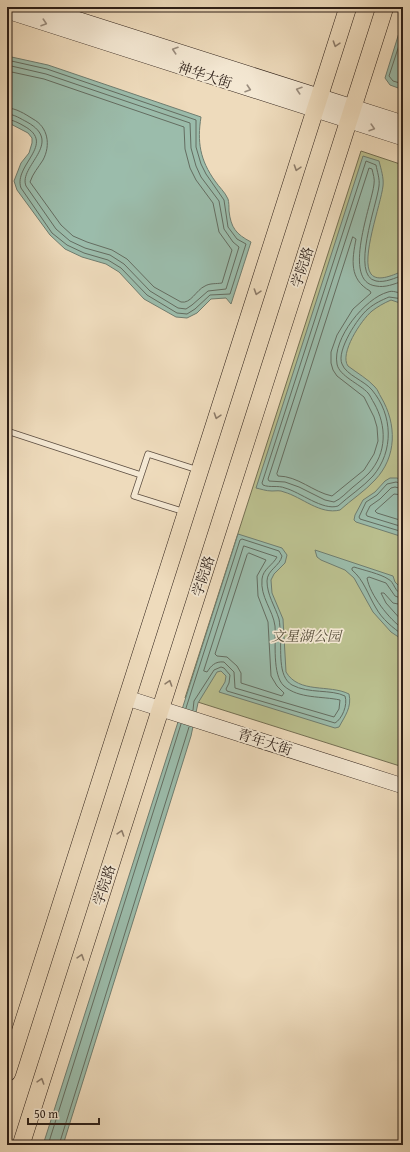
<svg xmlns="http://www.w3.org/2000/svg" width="410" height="1152" font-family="'Gentium Book Plus','Noto Serif SC',serif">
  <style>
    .green { fill: #bbc08f; stroke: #746f53 }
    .water { fill: #9bbcab; stroke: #6f7d70 }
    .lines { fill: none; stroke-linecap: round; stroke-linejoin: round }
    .shore { stroke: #646d61; stroke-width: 1 }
    .lane-casing { stroke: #5c4d40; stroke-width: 7 }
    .secondary-casing { stroke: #2c1e17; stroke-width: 16 }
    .primary-casing { stroke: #2c1e17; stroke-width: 18 }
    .lane { stroke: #f4e8d3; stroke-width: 5.5 }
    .secondary { stroke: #f4e8d3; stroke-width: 15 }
    .primary { stroke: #eedbbc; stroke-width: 17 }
    .oneway { stroke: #9a8d7e }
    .oneway2 { stroke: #8d7c6a }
    .labels { text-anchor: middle; stroke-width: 3.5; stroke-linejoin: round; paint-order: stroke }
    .street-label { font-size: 14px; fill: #2c1e17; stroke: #f4e8d3 }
    .park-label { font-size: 14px; font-style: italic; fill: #574f3b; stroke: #f4e8d3 }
  </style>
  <rect width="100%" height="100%" fill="#eedbbc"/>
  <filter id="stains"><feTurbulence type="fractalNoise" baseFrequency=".005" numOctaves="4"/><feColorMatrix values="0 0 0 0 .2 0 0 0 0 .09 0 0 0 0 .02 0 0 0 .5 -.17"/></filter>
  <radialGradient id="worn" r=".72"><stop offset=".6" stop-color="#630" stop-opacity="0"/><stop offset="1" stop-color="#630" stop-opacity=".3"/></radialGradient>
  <path class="green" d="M361,151l42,14v602l-218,-69z"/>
  <path class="water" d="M403,20v63l-2,6 -11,-4 -5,-7z
    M7,56l41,9 153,52c-4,25 -1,43 14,64 4,6 10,11 13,18 1,3 1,8 1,12 2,17 7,23 22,31l-20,62 -5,-6 -15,1 -14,14 -10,5 -11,-1 -32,-18 -25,-27 -13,-8 -24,-7 -17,-8 -15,-14 -33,-45 -3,-9 7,-18 8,-10 3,-10v-5l-4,-5 -21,-11z
    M363,156l16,5c2,8 5,17 4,25 -2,18 -23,74 -12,88 7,9 24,0 32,-3v33l-12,-4c-7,3 -14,7 -19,11 -11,9 -33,43 -24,55 9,7 20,13 27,21 3,3 4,7 6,10 16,27 16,60 -6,83 -10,11 -24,20 -35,30 -20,5 -38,-13 -56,-18 -4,-2 -8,-1 -12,-1 -6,0 -11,-2 -16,-3z
    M390,478h7l6,3v56l-47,-15 -2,-2 1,-5 8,-15 12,-8 10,-11z
    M238,534l44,14 5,7 -2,8 -11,11 -3,6 1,13 11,26 3,53c13,22 43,12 63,22 3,13 -4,22 -10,33l-4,1 -116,-36 6,-10 1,-6 -5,-5 -4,1 -19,31 -7,33 -128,409h-20z
    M315,550l78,26 2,6 8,8v50l-12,-8 -18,-20 -19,-34 -9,-8 -24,-10 -4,-3z"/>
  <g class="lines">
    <path class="shore" d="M403,33l-14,43 4,5 10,3
      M7,60l40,9 149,51v27l5,17 5,10 18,26 4,27 9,12 9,5 -16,50 -20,1 -15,14 -8,5 -10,-1 -30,-18 -26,-27 -13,-8 -24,-7 -17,-8 -15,-12 -31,-45c-8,-23 36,-44 3,-62 -5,-3 -11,-6 -17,-7
      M7,65l39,9 144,49 1,25 5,18 5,11 18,24 5,28 9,13 6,5 -13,42 -18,2 -16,14 -6,4 -8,-1 -28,-17 -26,-27 -14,-9 -25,-7 -15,-7 -14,-12 -30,-43c-8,-20 39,-43 1,-64 -6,-3 -13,-8 -20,-8
      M7,71l37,8 140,48 1,22 5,19 6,12 17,23 6,29 13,18 -10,33c-6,1 -12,0 -17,3 -9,4 -14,18 -24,16l-27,-15 -27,-28 -15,-9 -25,-8 -14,-6 -12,-11 -31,-43c3,-9 8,-14 13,-22 8,-15 5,-33 -10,-41 -8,-5 -17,-11 -26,-11
      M353,237l3,2c-4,21 -7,40 14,52l1,2 -18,16 -16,26 -6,17v11l2,7 4,6 27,21 10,20 3,10 1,14 -4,13 -10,16 -32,26c-19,-4 -34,-20 -54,-20l-1,-2z
      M403,275c-8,3 -18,8 -27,6 -26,-5 1,-77 3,-95 1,-7 -2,-15 -3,-21l-10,-4 -104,322 1,2c7,3 15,0 22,3 15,4 38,23 53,18 11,-10 25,-19 35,-30 21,-25 20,-61 -1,-86 -7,-9 -26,-15 -30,-26 -6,-13 16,-47 26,-55 7,-6 14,-9 21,-12l14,2
      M403,281c-9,3 -18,7 -27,5 -35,-4 -4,-82 -2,-102 1,-5 -1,-10 -2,-15l-3,-1 -101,311 1,2 16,1 14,5 26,13 9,2c7,-3 13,-10 19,-15 5,-4 11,-9 16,-14 18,-20 18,-47 5,-70 -2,-3 -4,-8 -6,-10 -8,-9 -29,-17 -31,-29 -5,-25 28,-66 51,-72 5,-2 10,1 15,2
      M403,484l-7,-2 -9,2 -10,11 -11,7 -7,15 1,2 43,13
      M403,489l-8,-2 -4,1 -11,11 -10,7 -4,8 1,2 36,11
      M403,495l-9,-1 -19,17 2,2 26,8
      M244,546l33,11c-4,8 -14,12 -15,22 -2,18 11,31 13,47 1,16 -3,49 9,60 15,13 38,10 56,14l-1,9 -5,8 -99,-29 -1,-16 -10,-10c-9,-1 -13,4 -17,10l-3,-1z
      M249,553l17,7 -9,16 1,20 10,26 3,54 6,10 7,7 -2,3 -41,-13v-10l-4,-7 -10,-9 -10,-1 -2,-2 32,-99z
      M403,594c-9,-1 -8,-12 -15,-15 -7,-5 -25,-9 -34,-12l-2,1v2c12,10 16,25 24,38 6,11 17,20 27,27
      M403,599l-8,-3 -9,-13 -17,-6 -2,1c3,17 22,41 36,51
      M403,605l-10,-2 -9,-10h-3l5,10 17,19
      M186,708l54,-168 2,-1 37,12 3,5c-2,10 -15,14 -15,25 0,14 8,25 12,38 1,5 1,10 1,15 2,15 -3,42 12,51 17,9 39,4 53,11 3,9 -3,23 -10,27l-108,-32 -1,-2 3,-6 1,-8 -6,-7 -3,-1 -7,3 -20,31 -1,9
      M48,1145l133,-421
      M59,1145l130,-418"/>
    <defs>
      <path id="lane" d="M7,431l134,44
        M185,512l-51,-16 14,-42 50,16"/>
      <path id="secondary" d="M39,7l364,116
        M7,11l396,127
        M127,698l276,88"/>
      <path id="primary" d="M7,1073l341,-1066
        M21,1145l364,-1138"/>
    </defs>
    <use href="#lane" class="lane-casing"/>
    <use href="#secondary" class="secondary-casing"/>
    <use href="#primary" class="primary-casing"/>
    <use href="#lane" class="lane"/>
    <use href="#secondary" class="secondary"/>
    <use href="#primary" class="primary"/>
  </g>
  <defs><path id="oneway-chevron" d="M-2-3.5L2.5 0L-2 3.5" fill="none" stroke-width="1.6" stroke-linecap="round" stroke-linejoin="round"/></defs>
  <g class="oneway">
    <use href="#oneway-chevron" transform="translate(44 23) rotate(18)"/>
    <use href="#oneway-chevron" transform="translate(175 50) rotate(-162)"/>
    <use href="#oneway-chevron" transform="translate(248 89) rotate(18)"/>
    <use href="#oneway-chevron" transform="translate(299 90) rotate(-162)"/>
    <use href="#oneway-chevron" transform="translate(372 128) rotate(17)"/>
  </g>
  <g class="oneway2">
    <use href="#oneway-chevron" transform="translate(336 44) rotate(108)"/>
    <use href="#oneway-chevron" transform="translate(297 168) rotate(108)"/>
    <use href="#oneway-chevron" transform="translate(257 292) rotate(108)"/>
    <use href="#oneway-chevron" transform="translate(217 416) rotate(108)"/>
    <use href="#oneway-chevron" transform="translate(169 683) rotate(-72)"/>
    <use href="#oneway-chevron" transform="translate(121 833) rotate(-72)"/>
    <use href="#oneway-chevron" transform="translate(81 957) rotate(-72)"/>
    <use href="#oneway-chevron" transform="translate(41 1081) rotate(-72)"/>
  </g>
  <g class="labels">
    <g class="street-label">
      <text transform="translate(205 75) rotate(18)" y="5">神华大街</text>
      <text transform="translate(302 267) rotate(-72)" y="5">学院路</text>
      <text transform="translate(203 576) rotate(-72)" y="5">学院路</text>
      <text transform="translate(265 742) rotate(18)" y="5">青年大街</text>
      <text transform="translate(104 885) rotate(-72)" y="5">学院路</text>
    </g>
    <g class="park-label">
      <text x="306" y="641">文星湖公园</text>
    </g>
  </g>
  <rect width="410" height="1152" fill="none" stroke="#eedbbc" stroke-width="24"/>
  <rect x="8" y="8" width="394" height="1136" fill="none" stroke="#2c1e17" stroke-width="2"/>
  <rect x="12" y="12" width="386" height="1128" fill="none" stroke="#2c1e17"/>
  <path d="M28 1118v6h71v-6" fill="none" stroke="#2c1e17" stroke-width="2"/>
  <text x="34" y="1118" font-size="12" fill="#2c1e17" stroke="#f4e8d3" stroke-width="3" paint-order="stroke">50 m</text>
  <rect width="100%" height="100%" filter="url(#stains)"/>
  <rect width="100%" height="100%" fill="url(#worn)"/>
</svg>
